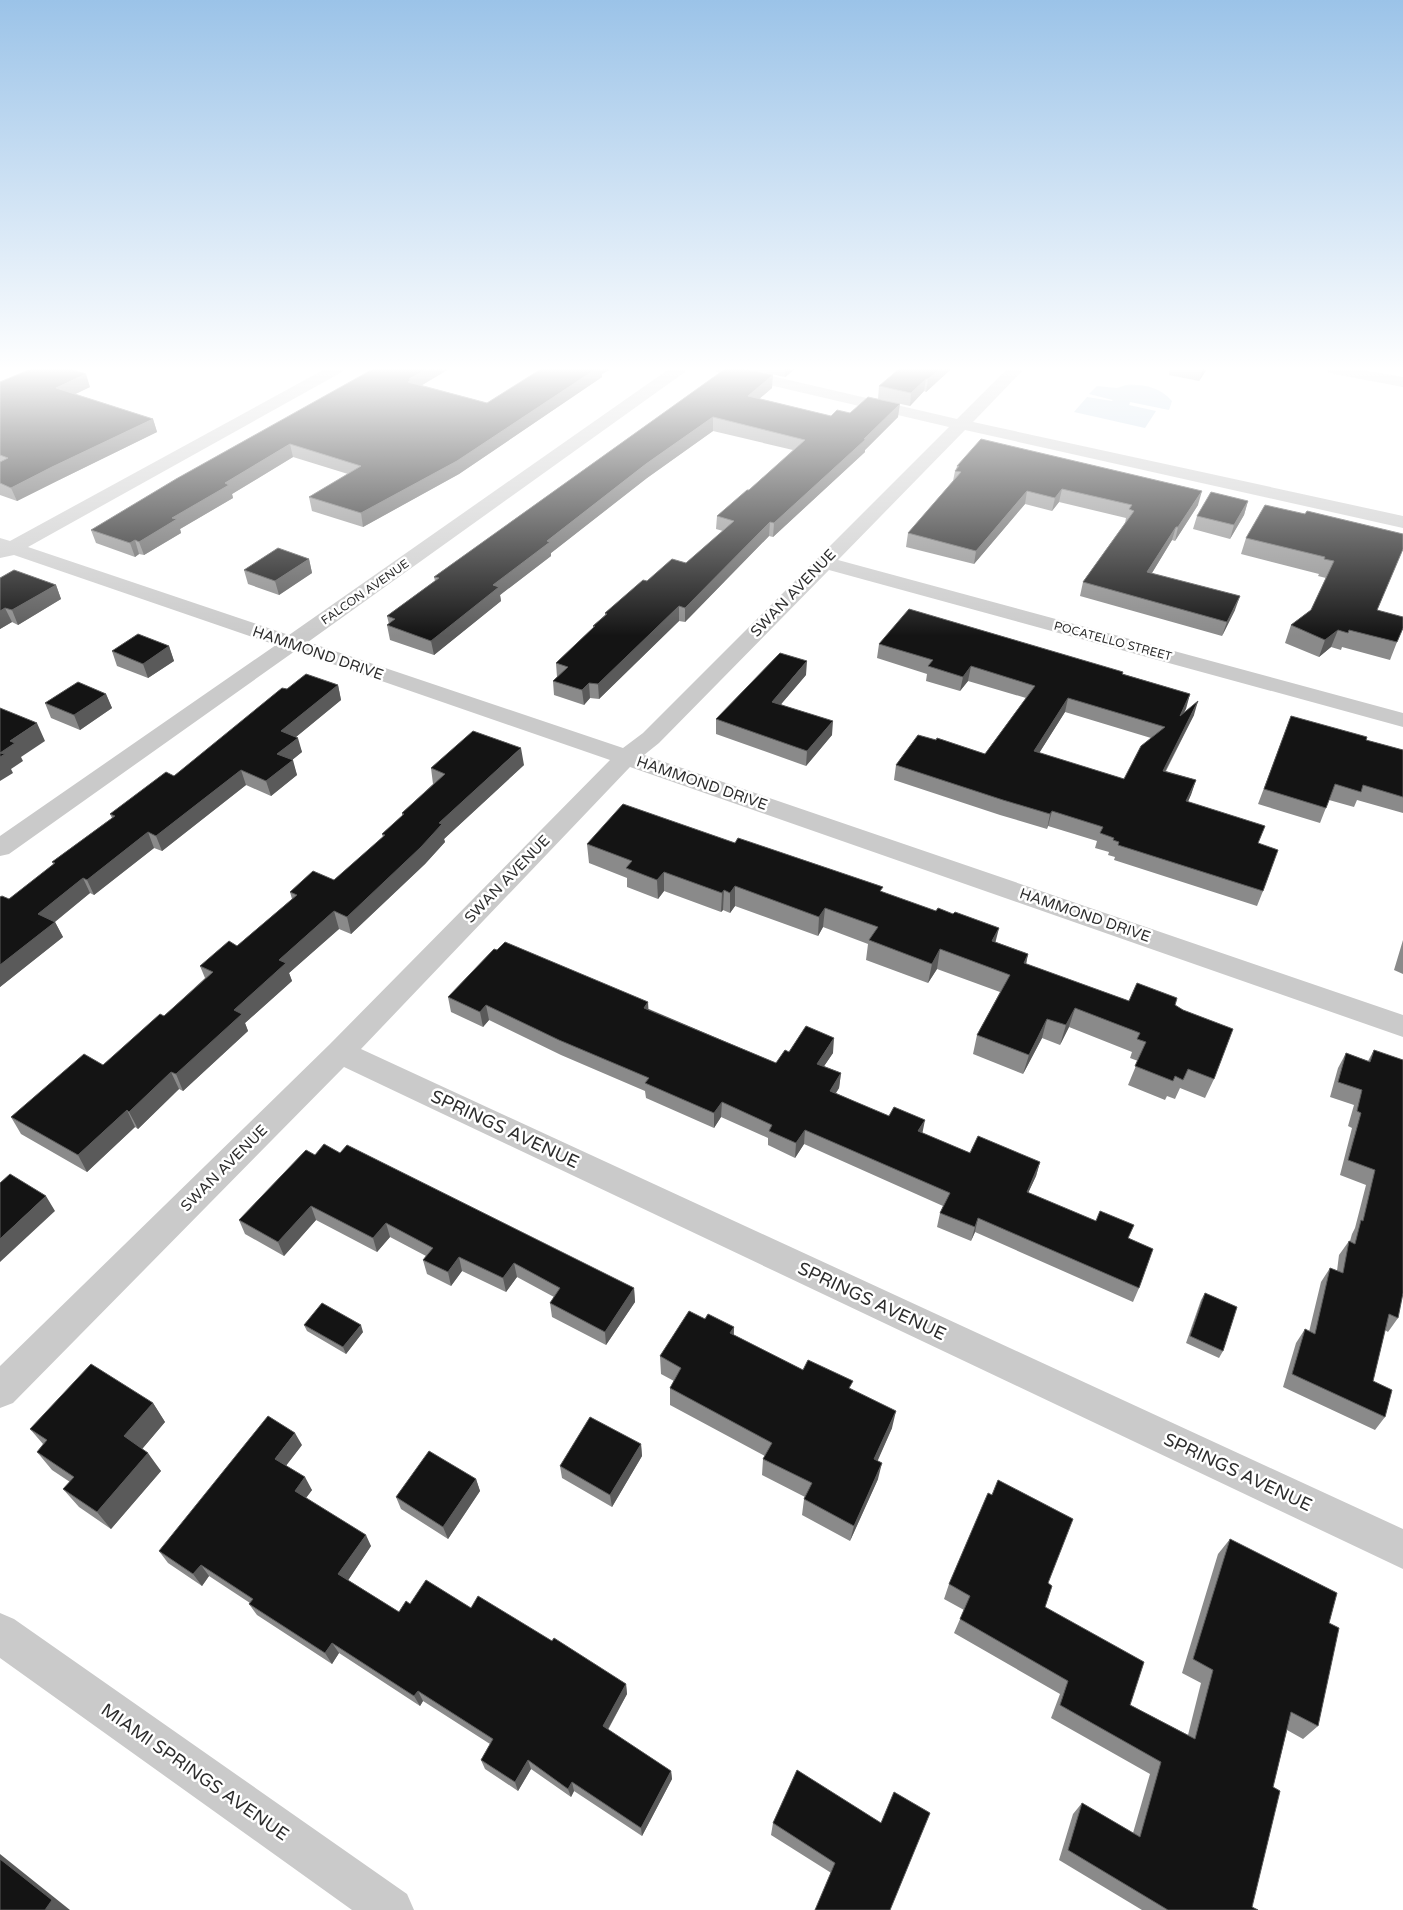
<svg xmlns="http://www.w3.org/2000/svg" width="1403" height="1910" font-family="'Varela Round',sans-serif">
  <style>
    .water { fill: #c9dae8 }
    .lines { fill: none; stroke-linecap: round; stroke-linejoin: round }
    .minor { fill: #cacaca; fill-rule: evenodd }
    .wall { fill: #8a8a8a; fill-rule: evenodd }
    .shaded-wall { fill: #5a5a5a }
    .building { fill: #141414; stroke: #5a5a5a; fill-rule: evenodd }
    .labels { text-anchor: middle; stroke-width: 5; stroke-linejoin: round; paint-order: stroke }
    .far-street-label { font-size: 12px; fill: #2d2d2d; stroke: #fff }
    .street-label { font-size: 15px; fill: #2d2d2d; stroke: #fff }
    .near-street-label { font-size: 18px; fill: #2d2d2d; stroke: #fff }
  </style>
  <rect width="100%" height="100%" fill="#fff"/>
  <path class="water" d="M1126,385c17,-1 34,2 46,16l-3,9 -39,-8 -1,3 27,6 -11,17 -71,-16 13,-15 25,4 1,-1 -24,-6 8,-8 20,2z"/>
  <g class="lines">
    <path class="minor" d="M325,369h19l-2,3 -314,175 261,88 380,-266h18l-2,3 -377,270 315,106 20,-15 306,-306 -227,-53 -6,-2 -2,-3h27l216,50 50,-50h17l-51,53 430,94v12l-438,-98 -127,130 565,153v14l-574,-157 -170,173 -15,12 759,260v22l-773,-270 -269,282 1042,480v40l-1059,-502 -331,336 -13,5v-42l330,-322 280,-284 -315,-109 -286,203 -9,2v-20l276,-191 -262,-90 -14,3v-20l10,3z
      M1326,369h31l46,8v10l-69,-13 -6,-2z
      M0,1613l14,6 393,275 7,16h-62l-352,-252z"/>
  </g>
  <path class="wall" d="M725,369l47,19 -13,11 72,17 19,-3 48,4 -33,33v2l-92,85 -4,-1 -84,86 -6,-1 -80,78 -9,-1 -6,7 -30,-10 -1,-14 4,-4 -1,-14 37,-35v-2l12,-11v-2l42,-32 39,-18 37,-32 -7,-2 1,-13 32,-26 44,-40 -80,-19 -66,47 -96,75v3l-51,39 1,6 -67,54 -44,-15 -3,-15 2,-1 -2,-8 48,-35 -1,-4z
    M748,369h47l-10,8z
    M822,369h12l-3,2z
    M951,369l-25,23 -2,-1 -14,15 -32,-7 1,-13z
    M1170,369h37l-8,12 -30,-6z
    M602,374v3l-143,97 -96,53 -51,-16 -3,-14 39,-23 -55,-17 -61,37 1,4 -53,31 1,4 -37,22 -5,-1 -4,3 -39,-14 -5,-13 330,-145 66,18z
    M0,382l90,5 -15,7 78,25 4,13 -100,49 -40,20 -17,-6z
    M957,466l241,39 -23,36 -3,-1 -20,33 83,37 -13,26 -142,-40 3,-14 42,-59 1,-5 -67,-16 -7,9 -27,-7 -51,60 -68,-17 2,-14 45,-52 2,-10 1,-1z
    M1248,501l-4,14 -14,24 -37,-10 4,-13z
    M1305,514l73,96 19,32 -7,18 -48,-13 -1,3 -10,-3 -12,10 -34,-14 6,-18 20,-15 15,-32 -8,-2 1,-2 -78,-20 5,-16z
    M309,559l3,14 -33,22 -31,-11 -4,-14z
    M0,578l56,7 5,14 -43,26 -6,-3 -12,7z
    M879,644l244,28v2l67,20 -6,18 10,3 -28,56 30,9 -8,22 70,41 5,48 -6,15 -143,-46 1,-3 -7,-2 1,-3 -14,-4 2,-7 -49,-15 -1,3 -47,-14 -106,-35 2,-15 40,-25 49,14 41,-56 -58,-17 -8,10 -34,-10 1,-7 -50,-16zM1065,712l86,26 -27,41 -85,-26z
    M169,646l5,15 -26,17 -31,-12 -5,-15z
    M806,675l-25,29 51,31 -26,31 -90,-32v-15z
    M338,685l3,15 -45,37 6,15 -10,8 5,15 -26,21 -25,-11 -84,66 -8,-3 -60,47 -4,-2 -35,29 8,15 -63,50v-90l9,2 45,-34 -2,-3 60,-44 -2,-4 64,-38 113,-87z
    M106,694l6,14 -32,22 -29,-12 -6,-15z
    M1291,716l75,24 37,10v63l-46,-13 -3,7 -25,-7 -9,23 -62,-19z
    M524,765l-80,74 1,3 -20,22 -74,70 -12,-5 -50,44 3,8 -47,42 3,8 -65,60 -4,-2 -41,40 -3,-2 -48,45 -66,-38 -10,-17 92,-52 61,-49 41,-38 -5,-12 37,-20 55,-47 -2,-7 44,-12 49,-43 -1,-3 20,-18v-3l31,-29 -2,-16z
    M735,843l147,49 114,50 32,12 -2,10 103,37 46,4 39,74 -9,19 -25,-10 -5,11 -8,-3 -2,4 -37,-15 10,-24 -8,-3 2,-6 -63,-25 -9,18 -18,-7 -19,36 -50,-20 4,-19 23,-43 -63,-23 -9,14 -62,-23 2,-16 -45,-17 -5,9 -83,-30 -5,7 -7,-3 -2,2 -57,-21 -6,8 -31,-12v-9l-38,-15 -2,-19z
    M1403,940v34l-9,-4z
    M448,997l201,12 127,54 13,-11 44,1 -9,13 17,7 -2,15 -3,5 86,40 48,20 70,9 -4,14 -8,17 100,45 11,50 -6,14 -158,-70 -4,9 -34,-14 3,-14 3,-7 -139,-62 -9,14 -27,-13v-7l-47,-21 -7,11 -68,-30 -1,-7 -84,-36 -72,-35 -6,7 -32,-15z
    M1374,1050l24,268 -10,14 -3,-2 -12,51 12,36 -10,13 -92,-43 13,-44 9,-14 4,3 12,-50 9,-14 7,3 2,-16 10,-14h1l2,-7 3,-6 11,-43 -26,-10 12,-47 -4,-2 6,-21 -24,-8 8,-29 8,-15 22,8z
    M340,1153l294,135 1,14 -29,43 -54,-28 -2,-14 4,-6 -37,-20 -11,15 -44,-21 -11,15 -24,-12 -4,-14 3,-4 -36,-19 -13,15 -61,-32 -32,36 -39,-22 -6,-14 76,-65z
    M1205,1293l18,58 -4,7 -33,-15 15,-43z
    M705,1319l29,8v8l69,35 48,19 41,39 -15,33 1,18 -28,62 -48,-26 2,-16 1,-2 -43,-22 1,-16 2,-3 -95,-51v-17l4,-7 -13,-7 -1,-18z
    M304,1325l59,7 -17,22 -39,-23z
    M153,1403l12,19 -23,27 19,22 -50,58 -32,-22 -16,-18 7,-7 -18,-12 -15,-18 6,-8 -13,-15z
    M641,1444l1,12 -30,51 -50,-29 -2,-12z
    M302,1445l-16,20 26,25 -6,8 65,48 -23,34 51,32 11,-8 61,4 81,33 74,43 1,10 -19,36 63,41 1,8 -30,57 -68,-45 -3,6 -40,-28 -13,22 -33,-22 -4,-9 9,-16 -67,-43 -3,5 -81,-53 -7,11 -75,-49 -8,-11 1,-1 -41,-27 -7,10 -34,-23 -9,-12z
    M476,1479l4,12 -32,48 -47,-30 -5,-12z
    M1230,1539l99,84 -11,103 -15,13 -16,-9 -14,57 -21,120 6,3h-116l-83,-50 14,-46 9,-11 51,30 17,-59 -99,-56 9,-24 -106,-61 10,-23 -20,-11 5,-15 99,-1 -3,24 85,98 58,30 13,-52 -19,-10 36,-119z
    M797,1770l93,140 -119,-75 2,-12z"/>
  <path class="shaded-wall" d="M427,369h22l-35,21 -6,-8 1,-3z
    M596,369h15l-9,5v3l-143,97 -96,53 -2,-14z
    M785,369h10l-10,8z
    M940,369h11l-25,23 2,-13z
    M1203,369h4l-8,12z
    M86,374l4,13 -29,14 -5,-13z
    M773,375l-1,13 -25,21 1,-13z
    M926,379l-2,12 -14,15 1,-13z
    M900,404l-2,13 -33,33v2l-92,85 1,-14z
    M713,417v14l-66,47 -96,75v3l-51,39 1,6 -67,54 -3,-14 62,-56 54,-44 99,-77z
    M153,419l4,13 -100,49 -40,20 -6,-13 41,-21z
    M290,444l3,13 -61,37 1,4 -53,31 1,4 -37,22 -5,-13 33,-24 53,-35z
    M1062,489l-3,13 -7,9 3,-13z
    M1027,491l-2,13 -51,60 2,-13z
    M1202,491l-4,14 -23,36 3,-14z
    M1248,501l-4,14 -14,24 4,-14z
    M770,522l-1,14 -84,86v-14z
    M1176,527l-4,13 -28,46 3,-14z
    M135,540l4,14 -4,3 -5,-14z
    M309,559l3,14 -33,22 -4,-14z
    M56,585l5,14 -43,26 -6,-15z
    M1240,596l-5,14 -13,26 5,-14z
    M679,606v15l-80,78 -1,-15z
    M5,608l7,14 -12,7v-18z
    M1338,630l-7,17 -12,10 6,-17z
    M169,646l5,15 -26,17 -5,-14z
    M807,661l-1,14 -35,41 1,-14z
    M971,666l-3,15 -8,10 3,-14z
    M589,683l1,15 -6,7 -2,-15z
    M338,685l3,15 -56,46 -4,-15z
    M106,694l6,14 -32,22 -6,-15z
    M1190,694l-4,15 -11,21 5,-14z
    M1068,698l-3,14 -34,54 3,-15z
    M1198,701l-4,14 -36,70 5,-14z
    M833,721l-1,14 -26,31 1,-15z
    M37,723l8,18 -24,16 2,4 -12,8 2,4 -13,8v-28l10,-12z
    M298,738l4,14 -21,17 -4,-15z
    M521,748l3,17 -80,74 1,3 -20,22 -74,70 -4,-17 92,-94z
    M293,760l4,15 -26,21 -5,-15z
    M241,770l5,15 -84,66 -6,-15z
    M1196,780l-5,15 -10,21 5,-15z
    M1052,811l-4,15 -1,3 3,-15z
    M148,832l6,16 -60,47 -7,-15z
    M664,872v19l-6,8 -1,-19z
    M83,878l7,15 -44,36 -8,-15z
    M735,886v20l-5,7v-20z
    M724,890l-1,20 -2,2 1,-19z
    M825,908l-2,19 -5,9 1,-19z
    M334,911l5,18 -50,44 3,8 -47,42 3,8 -65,60 -7,-17 103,-114z
    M55,922l8,15 -63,50v-22z
    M999,928l-5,20 -2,-7z
    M940,949l-3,20 -9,14 4,-19z
    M1028,954l-4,20v-11z
    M648,1002l1,15 -5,-9z
    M486,1005l3,15 -6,7 -3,-15z
    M1075,1008l-6,19 -9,18 6,-20z
    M1047,1019l-5,19 -19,36 6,-19z
    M834,1038l-1,15 -17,25 1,-14z
    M171,1072l8,17 -41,40 -9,-17z
    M841,1073l-2,15 -11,17 2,-14z
    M722,1102l-1,15 -7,11v-15z
    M127,1110l8,17 -48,45 -9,-17z
    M925,1120l-3,15 -4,-4z
    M805,1130l-1,14 -9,14 1,-15z
    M1040,1162l-4,14 -14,30 5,-14z
    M46,1196l9,15 -55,51v-23z
    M311,1206l5,14 -32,36 -6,-14z
    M978,1218l-3,14 -4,9 4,-14z
    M386,1223l4,14 -13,15 -4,-14z
    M459,1257l3,14 -11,15 -3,-14z
    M514,1263l3,14 -11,15 -3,-14z
    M634,1288l1,14 -29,43 -1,-13z
    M361,1325l2,7 -17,22 -3,-7z
    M734,1327l-1,18 -3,-12z
    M153,1403l12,19 -28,33 -13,-19z
    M896,1411l-4,17 -21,48 3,-17z
    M295,1433l7,12 -20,26 -7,-12z
    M641,1444l1,12 -30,51 -2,-12z
    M148,1453l13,18 -50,58 -14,-17z
    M882,1463l-4,16 -28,62 4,-15z
    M305,1477l7,13 -10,13 -7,-12z
    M476,1479l4,12 -32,48 -5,-12z
    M366,1535l5,11 -26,39 -7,-11z
    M201,1565l8,11 -7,10 -9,-12z
    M332,1643l7,10 -7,11 -7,-11z
    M626,1684l1,10 -23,42 -1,-10z
    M418,1691l5,10 -3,5 -6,-10z
    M528,1760l3,9 -13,22 -3,-9z
    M671,1771l1,8 -30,57 -1,-8z
    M572,1782l2,9 -3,6 -3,-8z
    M0,1854l70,56h-25l-45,-51z"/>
  <path class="building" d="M31,369h39l16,5 -30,14 97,31 -101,48 -41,21 -11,-5v-21l8,-4 -8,-3v-73z
    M373,369h54l-18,10h3l-4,3 79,21 54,-34h55l-139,92 -96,52 -52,-16 52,-31 -71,-22 -65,39 4,2 -57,33 5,1 -38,23 -4,-2 -5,3 -39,-13 85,-51z
    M725,369h20l28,6 -25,21 83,20 6,-6 13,3 18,-16 32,7 -36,35h2l-92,84 -4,-1 -85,86 -6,-2 -81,78 -9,-1 -7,7 -29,-9 15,-14 -12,-4 39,-37h-2l14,-12 -2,-1 38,-33 4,1 25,-22 14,4 48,-42 -17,-5 30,-26h2l56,-50 -92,-23 -67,47 -99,77 3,1 -57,43 6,2 -68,54 -44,-16 8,-6 -8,-3 52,-38 -5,-1z
    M899,369h41l-12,10h-2l-15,14 -32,-7z
    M981,439l221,52 -24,36h-2l-29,45 93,24 -13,26 -144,-40 51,-71 -5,-2 3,-4 -70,-16 -7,9 -28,-7 -51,60 -68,-18 53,-61 -6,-1 4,-5h-2z
    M1211,492l37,9 -14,24 -37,-9z
    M1265,505l40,9 2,-3 96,23v15l-26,61 26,7v11l-6,14 -48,-12 -1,3 -10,-3 -13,10 -34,-15 20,-15 23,-49 -10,-2 1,-2 -79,-19z
    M278,548l31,11 -34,22 -31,-11z
    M14,570l42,15 -44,25 -7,-2 -5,3v-33z
    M909,609l214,63 -1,2 68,20 -10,22 18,-15 -35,70 33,9 -10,21 79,25 -7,17 20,7 -15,41 -145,-46 1,-3 -6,-2 1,-2 -14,-5 3,-6 -51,-16 -2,3 -47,-14 -107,-35 22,-30 18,5 1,-2 48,16 50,-68 -64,-20 -8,11 -35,-11 5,-6 -54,-16zM1068,698l97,29 -24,19 -17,33 -90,-28z
    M138,634l31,12 -26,18 -31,-13z
    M780,653l27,8 -35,41 61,19 -26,30 -91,-32z
    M306,674l32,11 -57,46 17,7 -21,16 16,6 -27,21 -25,-11 -85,66 -8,-4 -61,48 -4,-2 -45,36 17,8 -55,43v-68l2,-1 7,3 46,-36 -3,-1 63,-46 -5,-2 56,-42 8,4 108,-88 5,1z
    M78,682l28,12 -32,21 -29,-12z
    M0,708l37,15 -27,18 5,2 -15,10 5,1 -5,3z
    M1291,716l76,21 -1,3 37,10v47l-40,-12 -2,7 -26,-8 -9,24 -62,-19z
    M473,731l48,17 -82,75 3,1 -21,23 -74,70 -13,-6 -55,49 7,3 -52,47 8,4 -66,60 -5,-2 -42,40 -2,-2 -49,45 -67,-38 73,-63 19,11 57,-51 4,2 49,-44 -13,-6 29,-25 8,5 60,-51 -7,-3 23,-21 21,9 51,-45 -3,-1 22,-20 -2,-1 43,-39 -14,-6z
    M623,804l112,39 3,-5 145,49 -3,4 56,20 2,-3 15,6 2,-2 44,16 -7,13 36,13 -4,9 105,38 8,-18 40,15 -2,7 8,5 50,19 -19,50 -26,-10 -5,11 -8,-4 -2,5 -38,-15 11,-24 -9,-3 3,-6 -65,-25 -9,17 -19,-6 -18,36 -52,-20 33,-60 -70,-26 -8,15 -63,-24 9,-13 -53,-19 -6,9 -84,-31 -5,7 -6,-3 -2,3 -58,-21 -7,8 -31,-12 6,-7 -45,-17z
    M505,942l143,60 -4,6 132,55 9,-13 4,2 17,-26 28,12 -17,26 24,9 -11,18 59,25 5,-9 31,13 -7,11 52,22 8,-17 62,26 -13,30 69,29 4,-10 34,14 -6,13 25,11 -14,39 -161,-70 -3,9 -35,-14 10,-20 -145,-63 -9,13 -27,-12 3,-6 -50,-23 -8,11 -69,-30 4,-5 -90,-38 -73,-35 -6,7 -32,-15 46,-48 3,1z
    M1374,1050l29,10v233l-5,25 -9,-4 -16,67 19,9 -7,27 -93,-43 13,-45 10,5 15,-66 13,5 6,-32 6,3 6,-24 2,1 12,-51 -27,-10 13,-47 -4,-2 5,-21 -24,-8 8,-29 24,9z
    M324,1144l16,9 7,-8 287,143 -29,44 -55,-29 10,-15 -46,-25 -11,15 -44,-21 -11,15 -25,-12 10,-12 -47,-25 -13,15 -62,-32 -33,36 -39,-22 67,-70 9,5z
    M10,1174l36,22 -46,43v-56z
    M1205,1293l32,14 -14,44 -33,-15z
    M322,1303l39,22 -18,22 -39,-22z
    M689,1311l16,8 3,-5 26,13 -4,6 73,37 5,-10 45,21 -4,7 47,23 -22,48 8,4 -28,63 -50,-27 8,-16 -49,-24 9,-16 -102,-55 11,-20 -21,-12z
    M91,1364l62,39 -29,33 24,17 -51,59 -34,-23 11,-12 -37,-25 10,-12 -17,-11z
    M268,1416l27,17 -20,26 30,18 -10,14 71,44 -28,39 61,38 7,-11 4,3 16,-24 45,28 7,-12 74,45 2,-3 72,46 -23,42 68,45 -30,57 -69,-46 -4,7 -40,-29 -13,22 -34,-22 12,-21 -75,-48 -4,5 -82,-53 -7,10 -76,-49 4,-5 -52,-34 -8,9 -34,-23z
    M590,1417l51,27 -31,51 -50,-29z
    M429,1451l47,28 -33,48 -47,-30z
    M998,1480l75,39 -25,64 4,3 -7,21 99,55 -14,43 65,34 18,-69 -20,-11 37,-120 107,54 -8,30 10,5 -21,98 -27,-14 -18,75 7,4 -28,116 6,3h-90l-100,-60 14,-47 58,34 21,-75 -101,-57 8,-24 -108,-62 10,-23 -21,-12 39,-91 4,2z
    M797,1770l84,53 13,-31 36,21 -40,97h-75l20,-47 -62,-40z
    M0,1859l52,41 -7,10h-45z"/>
  <linearGradient id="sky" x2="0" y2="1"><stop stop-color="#9bc3e8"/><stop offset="0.58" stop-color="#fff"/><stop offset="1" stop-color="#fff" stop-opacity="0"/></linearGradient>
  <rect width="1403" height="636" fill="url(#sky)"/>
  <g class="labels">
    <g class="far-street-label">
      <text transform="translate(365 592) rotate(-35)" y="4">FALCON AVENUE</text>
      <text transform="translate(1113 641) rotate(15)" y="4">POCATELLO STREET</text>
    </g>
    <g class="street-label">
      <text transform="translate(793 593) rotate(-46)" y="5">SWAN AVENUE</text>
      <text transform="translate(318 653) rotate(19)" y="5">HAMMOND DRIVE</text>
      <text transform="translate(702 783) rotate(19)" y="5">HAMMOND DRIVE</text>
      <text transform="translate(507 879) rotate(-46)" y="5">SWAN AVENUE</text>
      <text transform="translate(1085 915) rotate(19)" y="5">HAMMOND DRIVE</text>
      <text transform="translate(224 1168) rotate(-45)" y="5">SWAN AVENUE</text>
    </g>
    <g class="near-street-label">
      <text transform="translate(505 1129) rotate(25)" y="6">SPRINGS AVENUE</text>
      <text transform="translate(872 1301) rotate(25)" y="6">SPRINGS AVENUE</text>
      <text transform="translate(1238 1472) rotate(25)" y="6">SPRINGS AVENUE</text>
      <text transform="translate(195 1772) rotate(35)" y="6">MIAMI SPRINGS AVENUE</text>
    </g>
  </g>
</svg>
